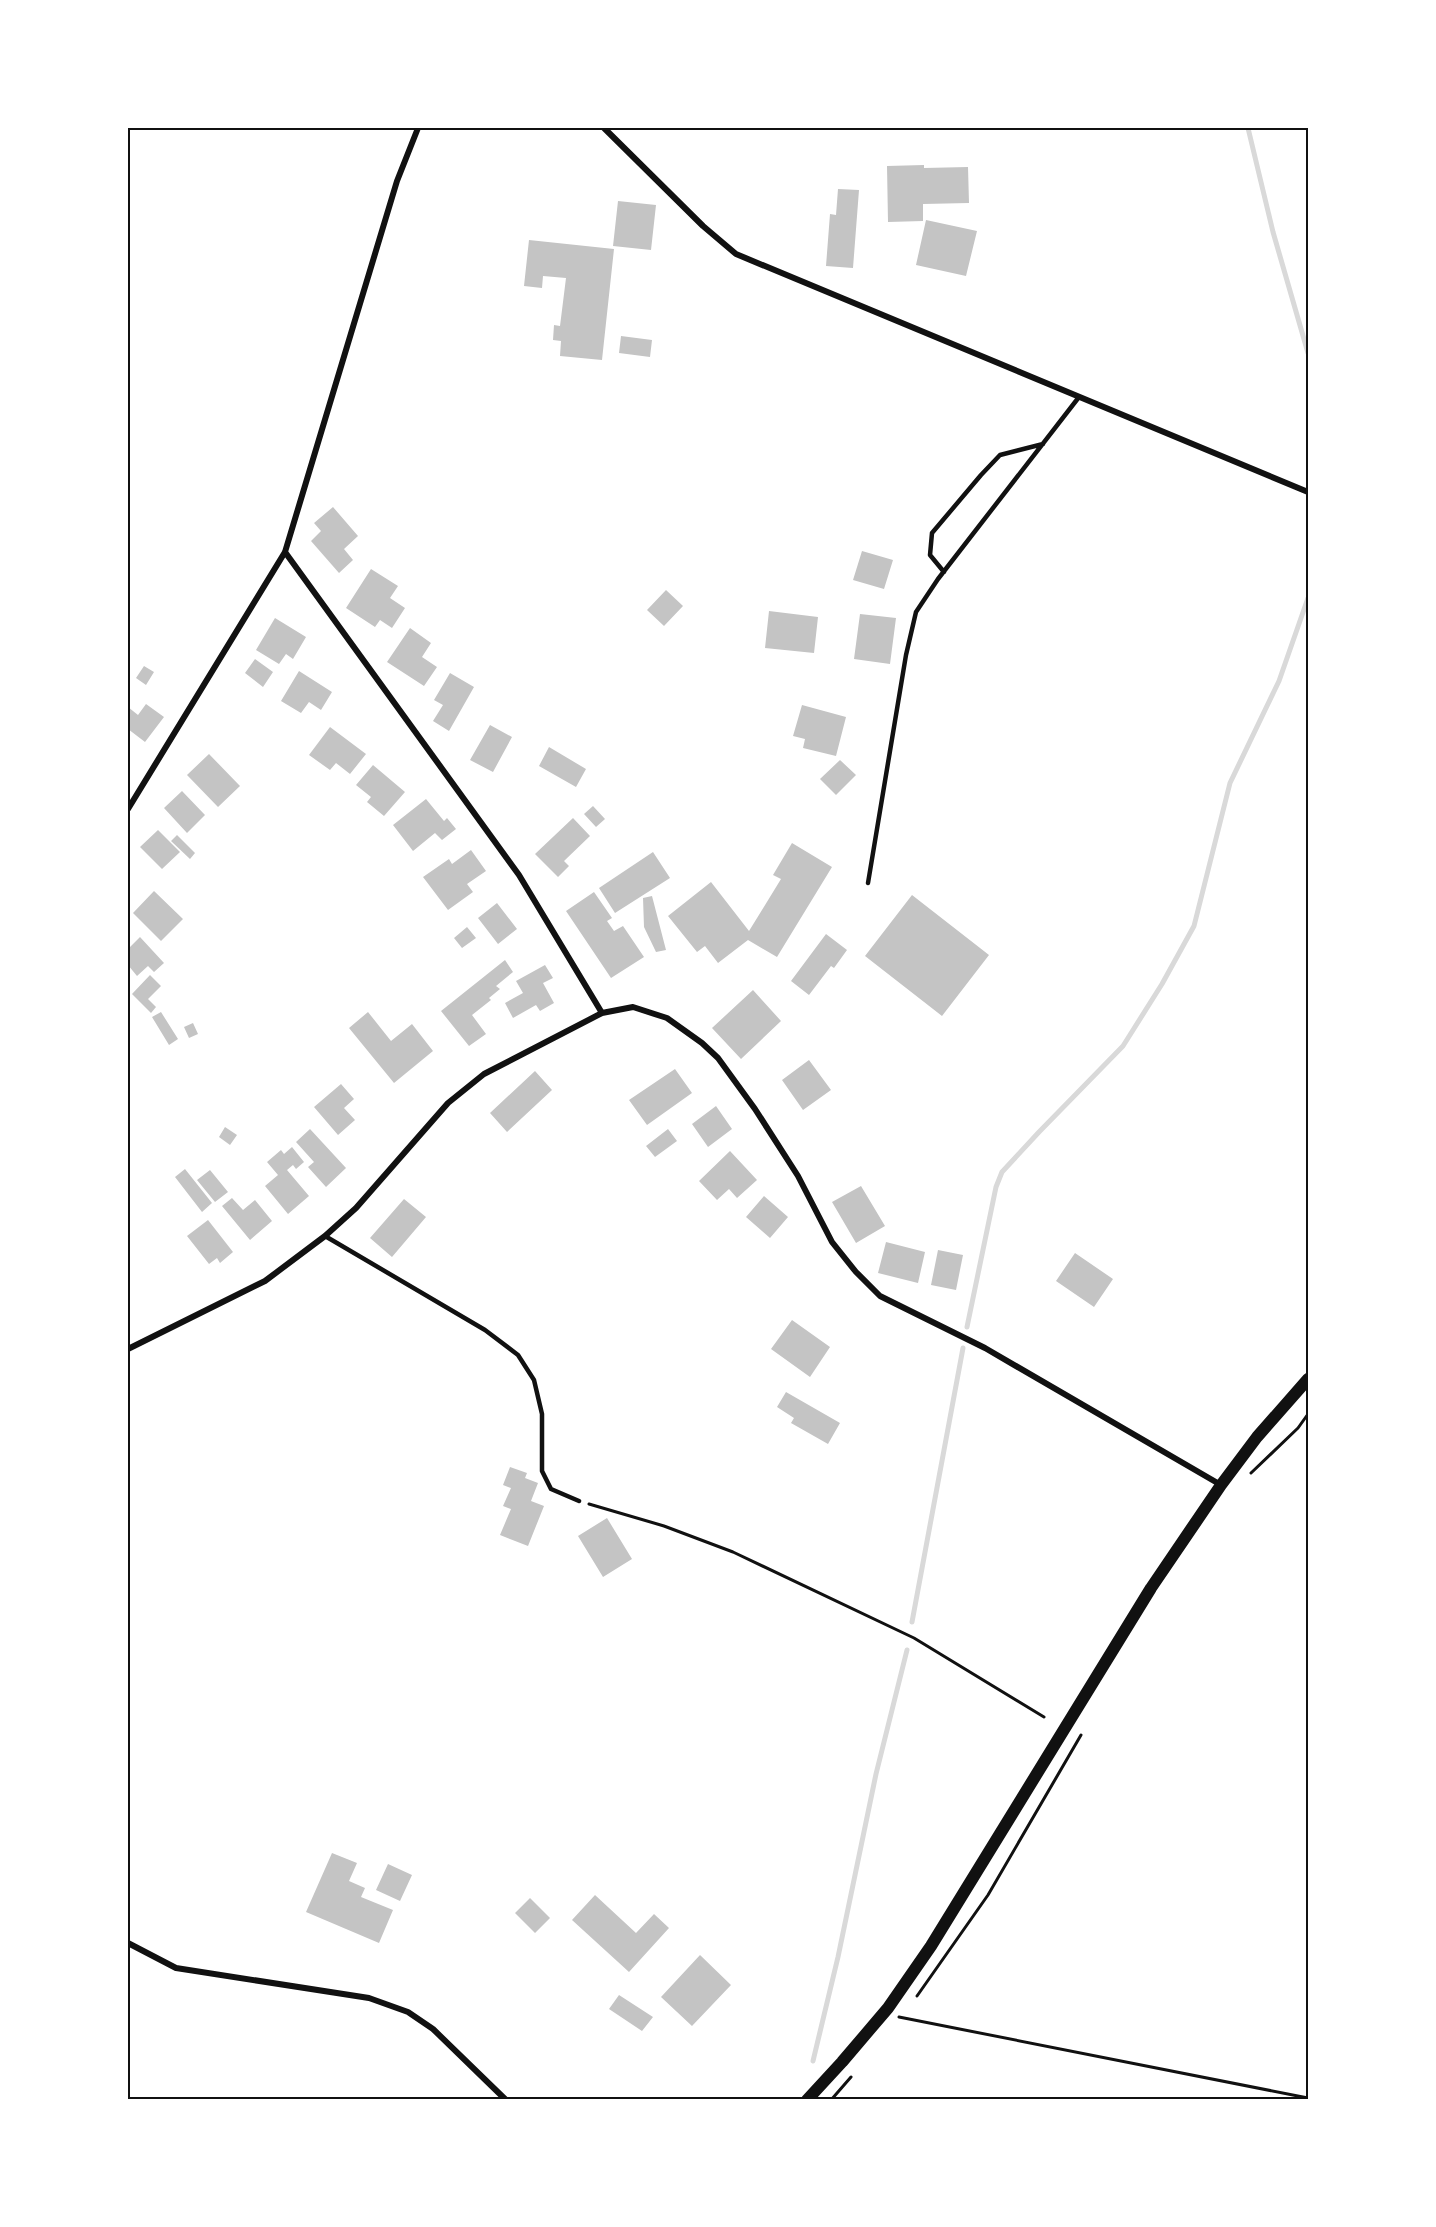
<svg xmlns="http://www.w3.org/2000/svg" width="1436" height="2227" font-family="Poppins,sans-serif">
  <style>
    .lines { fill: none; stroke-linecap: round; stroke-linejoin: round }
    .stream { stroke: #d9d9d9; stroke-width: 5 }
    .building { fill: #c4c4c4 }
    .path { stroke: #111; stroke-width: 3 }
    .service { stroke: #111; stroke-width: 4.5 }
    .minor { stroke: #111; stroke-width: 6 }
    .secondary { stroke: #111; stroke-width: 12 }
    .neatline { fill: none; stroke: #111; stroke-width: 2 }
  </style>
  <rect width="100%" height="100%" fill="#fff"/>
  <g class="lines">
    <path class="stream" d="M1248,128l25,104 35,121
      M967,1327l29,-140 6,-15 37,-40 84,-86 39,-62 32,-58 36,-143 49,-102 29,-83
      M912,1622l51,-274
      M813,2061l25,-104 38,-183 31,-124"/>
  </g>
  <path class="building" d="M924,165v3l44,-1 1,36 -46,1v17l-35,1 -1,-56z
    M838,189l21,1 -6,78 -27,-2 4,-52 6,1z
    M618,201l38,4 -5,45 -38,-4z
    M926,220l51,11 -11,45 -50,-11z
    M529,240l85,9 -12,111 -42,-4 1,-15 -8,-1 1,-15 6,1 6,-48 -23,-2 -1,12 -18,-2z
    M621,336l31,4 -2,17 -31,-4z
    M333,507l25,29 -14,13 9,11 -14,13 -28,-32 10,-10 -7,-8z
    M862,551l31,9 -9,29 -31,-9z
    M371,569l27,17 -8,12 15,10 -13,20 -12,-8 -5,7 -29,-19z
    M666,590l17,16 -19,20 -17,-16z
    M769,611l49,6 -4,36 -49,-5z
    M860,614l36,4 -6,46 -36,-5z
    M275,618l31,19 -13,22 -7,-5 -7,10 -23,-14z
    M410,628l21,15 -9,14 15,10 -13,19 -37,-24z
    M255,659l18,13 -10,15 -18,-14z
    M144,666l10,6 -8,13 -10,-7z
    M299,671l33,21 -11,18 -12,-8 -8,11 -20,-12z
    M450,673l24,14 -25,44 -16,-10 10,-16 -9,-5z
    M146,704l18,13 -19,25 -17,-13v-22l10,8z
    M802,705l44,12 -10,39 -33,-8 2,-9 -12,-3z
    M490,725l22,12 -19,35 -23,-12z
    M330,727l36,27 -16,20 -14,-11 -6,7 -21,-15z
    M549,747l37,22 -10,18 -37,-21z
    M209,754l31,32 -22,21 -31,-32z
    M840,760l16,15 -20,20 -16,-16z
    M373,765l32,27 -21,24 -17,-14 4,-5 -15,-12z
    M182,791l23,24 -18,18 -23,-25z
    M426,799l18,22 3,-3 9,11 -14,11 -7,-7 -22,18 -20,-26z
    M593,806l12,13 -9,8 -12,-13z
    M573,818l17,18 -26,25 5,5 -11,11 -23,-23z
    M158,830l22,22 -18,17 -22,-22z
    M177,835l18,18 -5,6 -19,-18z
    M792,843l40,24 -55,90 -29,-17 -30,23 -13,-17 -8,6 -29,-36 43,-34 38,49 32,-52 -8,-4z
    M471,850l15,21 -19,13 6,8 -25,18 -25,-33 26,-18 3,5z
    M653,852l17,26 -55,35 -16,-25z
    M154,891l29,28 -22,22 -28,-28z
    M594,892l18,26 -5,3 7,10 9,-5 21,31 -33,21 -45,-67z
    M912,895l77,60 -47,61 -77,-60z
    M652,896l14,54 -10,2 -12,-25 -1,-29z
    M497,903l20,26 -19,15 -20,-26z
    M467,927l9,11 -14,10 -8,-10z
    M826,934l21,16 -13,18 -3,-2 -22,29 -18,-14z
    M140,937l24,26 -10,9 -6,-6 -11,10 -9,-11v-16z
    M505,960l8,12 -17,14 4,3 -11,9 2,2 -19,15 14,19 -17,12 -28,-35z
    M545,965l8,13 -10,5 11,20 -14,8 -4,-6 -23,13 -8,-15 18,-10 -7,-12z
    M150,975l11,11 -13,13 8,8 -5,6 -19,-19z
    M753,990l28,31 -40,38 -29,-31z
    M161,1012l17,27 -9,6 -17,-28z
    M368,1012l23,29 21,-17 21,27 -39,32 -45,-55z
    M193,1023l5,11 -9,4 -5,-11z
    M809,1060l22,30 -28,20 -21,-30z
    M675,1069l17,24 -45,32 -18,-25z
    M535,1071l17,19 -45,42 -17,-19z
    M341,1084l13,15 -10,9 11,12 -17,15 -24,-28z
    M716,1106l16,23 -24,18 -16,-23z
    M225,1127l12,8 -7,10 -11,-8z
    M310,1129l36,39 -20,19 -18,-20 6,-5 -18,-20z
    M668,1129l9,12 -22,16 -9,-11z
    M292,1147l12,15 -8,7 -3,-4 -6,5 22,26 -21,18 -23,-28 13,-11 -11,-13 14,-12 3,4z
    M730,1151l27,29 -20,18 -8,-9 -12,11 -18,-19z
    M185,1169l27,34 -10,9 -27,-35z
    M210,1170l18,22 -13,10 -18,-22z
    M861,1186l24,40 -29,17 -24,-41z
    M764,1196l24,21 -18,21 -24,-21z
    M232,1198l11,12 12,-10 17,21 -22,19 -28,-34z
    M404,1199l22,18 -34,40 -22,-19z
    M208,1220l25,32 -13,11 -3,-5 -8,6 -22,-28z
    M886,1242l39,10 -7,31 -40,-10z
    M938,1250l25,5 -7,35 -25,-5z
    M1075,1253l38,26 -19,28 -38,-26z
    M792,1320l38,27 -20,30 -39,-28z
    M786,1392l54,31 -12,21 -37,-21 3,-5 -17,-11z
    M510,1467l17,6 -2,5 13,5 -7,18 13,5 -16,40 -28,-11 11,-26 -8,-3 8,-18 -8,-3z
    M607,1518l25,41 -29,18 -25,-41z
    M332,1853l25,10 -8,18 16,7 -4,9 32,13 -14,33 -73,-31z
    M388,1864l24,11 -12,26 -24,-11z
    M595,1895l41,38 18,-19 15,14 -40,44 -57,-52z
    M530,1898l20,20 -15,15 -20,-20z
    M700,1955l31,30 -39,41 -31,-29z
    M619,1995l34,22 -11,14 -33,-22z"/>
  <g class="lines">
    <path class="path" d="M1251,1473l47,-45 10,-14
      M589,1504l75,22 69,26 181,86 130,79
      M917,1996l71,-101 93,-160
      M899,2017l409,81
      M831,2100l20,-23"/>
    <path class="service" d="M944,572l-14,-17 2,-22 49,-58 19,-20 43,-11
      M868,883l38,-228 10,-43 22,-33 141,-182
      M325,1236l160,94 33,25 16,25 8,34v57l9,18 28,12"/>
    <path class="minor" d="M604,128l99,98 33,28 572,238
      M285,552l234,323 83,138
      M128,809l157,-257 112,-371 21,-53
      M128,1349l137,-68 60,-45 31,-28 92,-105 36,-29 118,-61 31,-6 34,11 35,25 16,15 37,51 43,67 34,66 24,30 24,24 105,52 236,137
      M128,1943l48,25 193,30 39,14 25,17 73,71"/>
    <path class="secondary" d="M807,2100l35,-38 46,-54 43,-62 220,-358 70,-103 36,-48 51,-58"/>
  </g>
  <rect width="1436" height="2227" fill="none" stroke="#ffffff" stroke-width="258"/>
  <rect x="129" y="129" width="1178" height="1969" class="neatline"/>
</svg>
